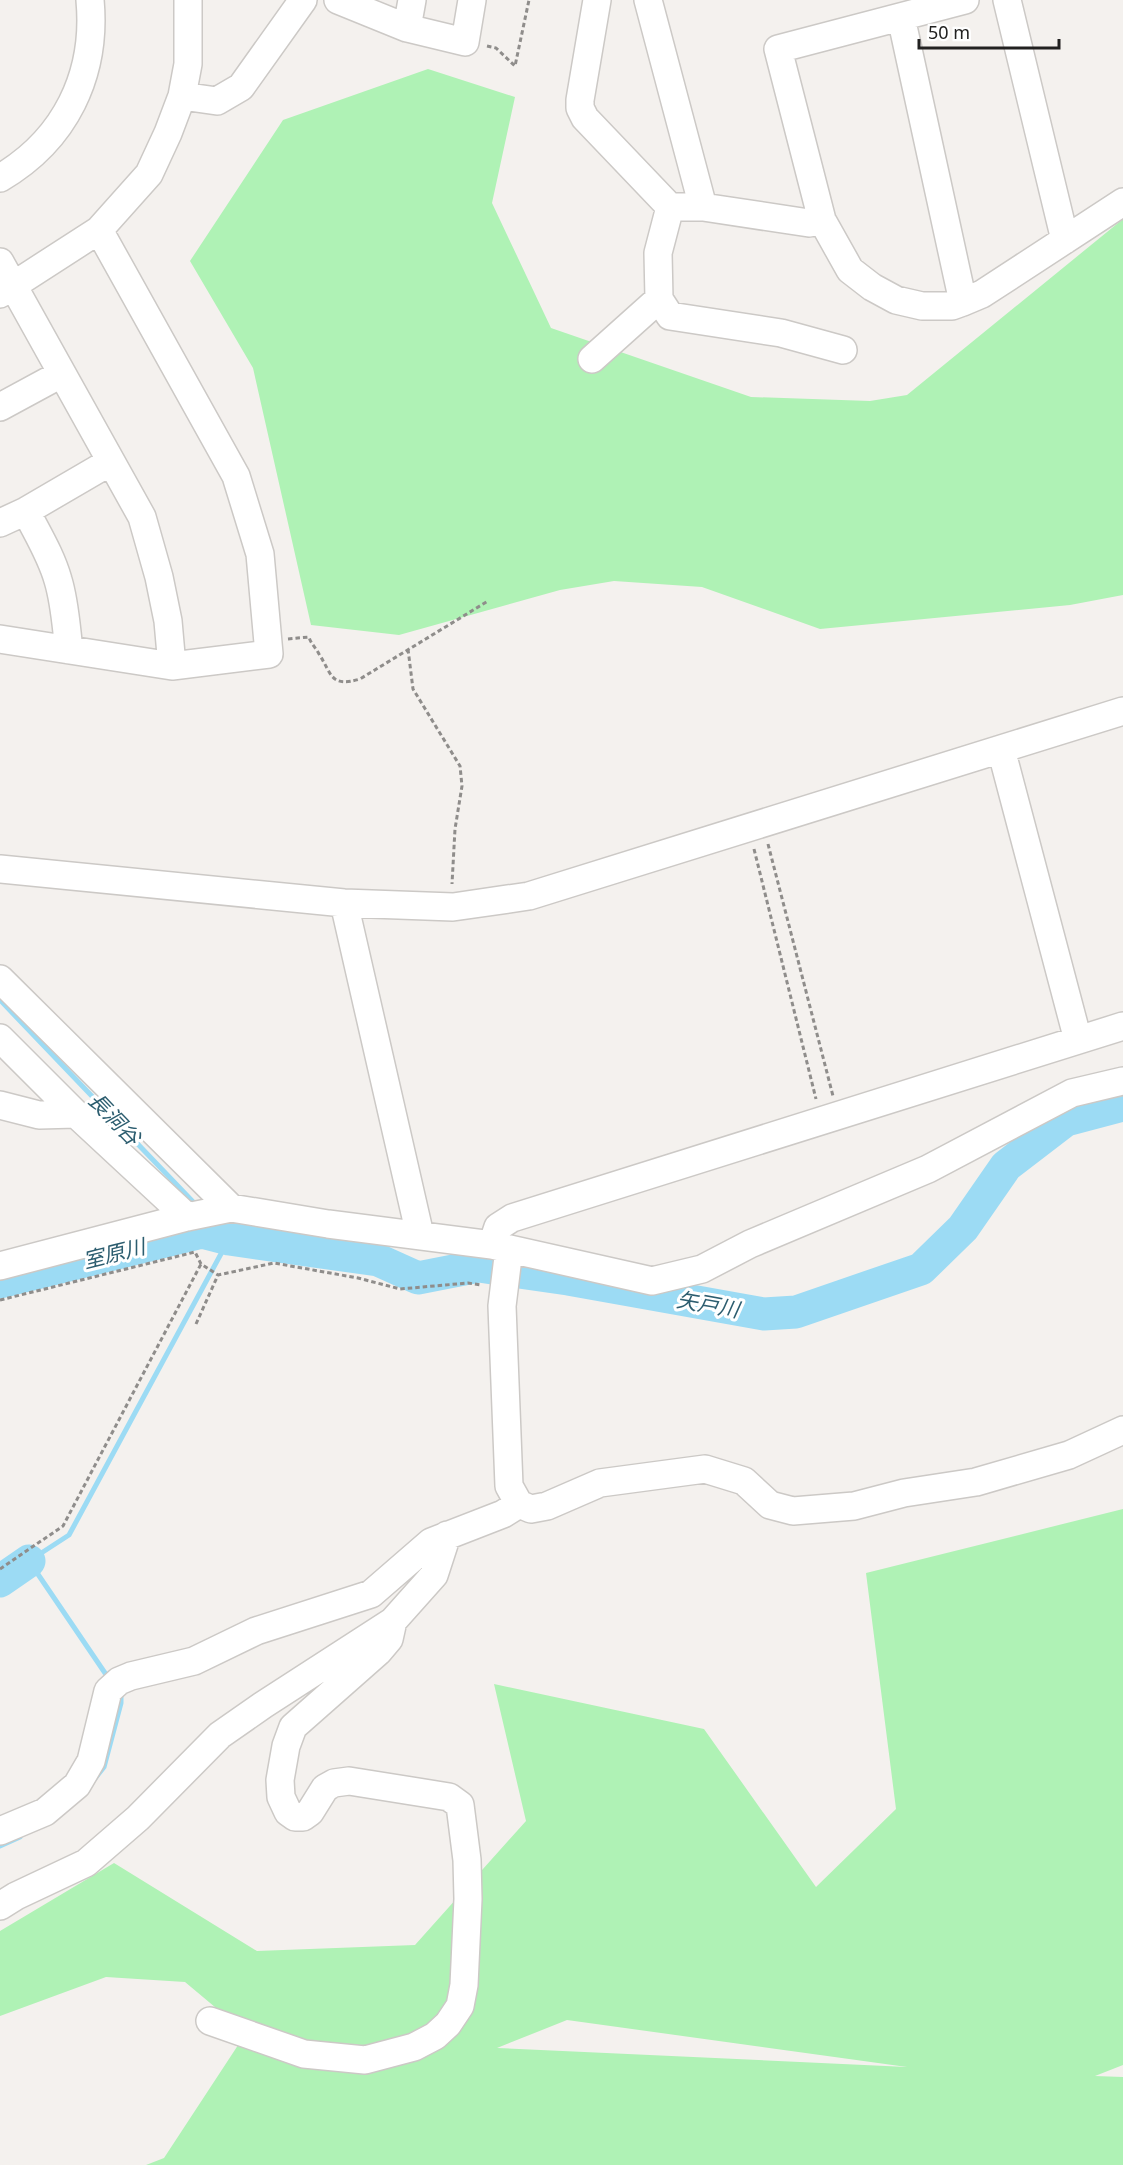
<svg xmlns="http://www.w3.org/2000/svg" width="1123" height="2165" font-family="'Noto Sans','Noto Sans JP',sans-serif">
  <style>
    .green { fill: #aff2b5; fill-rule: evenodd }
    .lines { fill: none; stroke-linecap: round; stroke-linejoin: round }
    .stream { stroke: #9cdbf4; stroke-width: 5 }
    .river { stroke: #9cdbf4; stroke-width: 33 }
    .minor-casing { stroke: #ccc9c6; stroke-width: 30 }
    .path { stroke: #8f8d8b; stroke-width: 3; stroke-dasharray: 4.5 3; stroke-linecap: butt }
    .minor { stroke: #fff; stroke-width: 27 }
    .labels { text-anchor: middle; stroke-width: 6; stroke-linejoin: round; paint-order: stroke }
    .water-label { font-size: 21px; font-style: italic; fill: #2c5d6f; stroke: #fff }
  </style>
  <rect width="100%" height="100%" fill="#f4f1ee"/>
  <path class="green" d="M428,69l87,28 -23,106 59,125 200,69 119,4 37,-6 216,-176v376l-53,10 -250,24 -118,-42 -88,-6 -54,9 -161,45 -88,-10 -58,-257 -63,-107 93,-141z
    M1123,1509v556l-28,11 28,1v88h-977l18,-7 82,-125 -61,-51 -79,-5 -106,39v-85l114,-68 143,88 158,-6 111,-124 -32,-137 210,45 112,158 80,-78 -30,-236zM567,2020l340,47 -410,-19z"/>
  <g class="lines">
    <path class="stream" d="M0,1000l198,207
      M105,1673l-76,-112 40,-26 160,-296 -18,-19
      M93,1781l11,-14 17,-64v-8
      M0,1846l20,-9"/>
    <path class="river" d="M0,1282l202,-50 27,7 149,21 40,18 61,-12 89,13 196,35 32,-2 125,-43 42,-41 43,-62 60,-46 57,-15
      M0,1581l29,-20"/>
    <defs>
      <path id="minor" d="M338,0l69,28 58,14 7,-42
        M597,0l-17,100v8l5,10 85,89h33l106,16 13,-3
        M648,0l55,207
        M965,0l-187,49 44,171 28,50 22,17 24,13 26,6h30l11,-4 19,-8 141,-92
        M1007,0l58,240
        M901,17l62,285
        M407,28l5,-28
        M182,96l35,5 24,-14 62,-87
        M0,178c65,-38 97,-103 90,-178
        M0,262l142,255 17,60 9,44 4,45
        M0,294l99,-64 50,-56 19,-41 14,-37 6,-32v-64
        M659,299l11,17 111,17 62,17
        M592,359l67,-60 -1,-46 12,-46
        M0,407l61,-33
        M26,511c11,22 25,44 32,69 7,23 8,46 11,70
        M0,523l26,-12 84,-49
        M0,639l172,27 97,-12 -9,-100 -24,-78 -137,-246
        M1001,749l77,291
        M0,869l344,34 109,4 76,-11 594,-185
        M344,903l76,332
        M0,979l231,229
        M0,1038l76,76
        M0,1105l39,10 37,-1 111,103
        M492,1245l6,-18 14,-9 611,-192
        M509,1249l-7,57 7,180 10,18
        M0,1266l187,-49 44,-9 97,16 164,21 160,36 50,-12 48,-25 178,-75 144,-76 51,-12
        M0,1831l45,-19 32,-27 14,-24 17,-70 11,-10 12,-5 63,-15 62,-30 115,-37 60,-52 72,-28 16,-10 12,5 16,-3 53,-23 105,-14 39,12 26,24 23,6 61,-5 50,-13 72,-11 93,-27 54,-25
        M0,1906l16,-10 70,-33 52,-45 82,-83 43,-30 130,-84
        M210,2021l94,33 61,6 49,-13 21,-11 13,-12 12,-18 4,-21 4,-86 -1,-39 -7,-55 -11,-8 -100,-16 -15,2 -9,5 -15,24 -7,5h-8l-7,-5 -7,-15 -1,-17 6,-34 7,-19 85,-75 11,-13 4,-18 41,-46 13,-40"/>
    </defs>
    <use href="#minor" class="minor-casing"/>
    <path class="path" d="M487,46l9,2 19,18 14,-66
      M288,639l21,-2c2,7 7,11 10,17 13,20 11,34 41,25l128,-78
      M408,649l5,40 47,77 2,20 -7,43 -3,55
      M768,844l65,252
      M754,849l62,250
      M0,1300l195,-48 6,12 17,11
      M196,1324l22,-49 56,-12 84,15 42,11 68,-6 13,2
      M0,1569l63,-43 138,-262"/>
    <use href="#minor" class="minor"/>
  </g>
  <g class="labels">
    <g class="water-label">
      <text transform="translate(114 1119) rotate(46)" y="7">長洞谷</text>
      <text transform="translate(114 1254) rotate(-14)" y="7">室原川</text>
      <text transform="translate(708 1305) rotate(10)" y="7">矢戸川</text>
    </g>
  </g>
  <path d="M919 39v9h140v-9" fill="none" stroke="#222120" stroke-width="3"/>
  <text x="928" y="39" font-size="18" fill="#222120" stroke="#ffffff" stroke-width="4.5" paint-order="stroke">50 m</text>
</svg>
